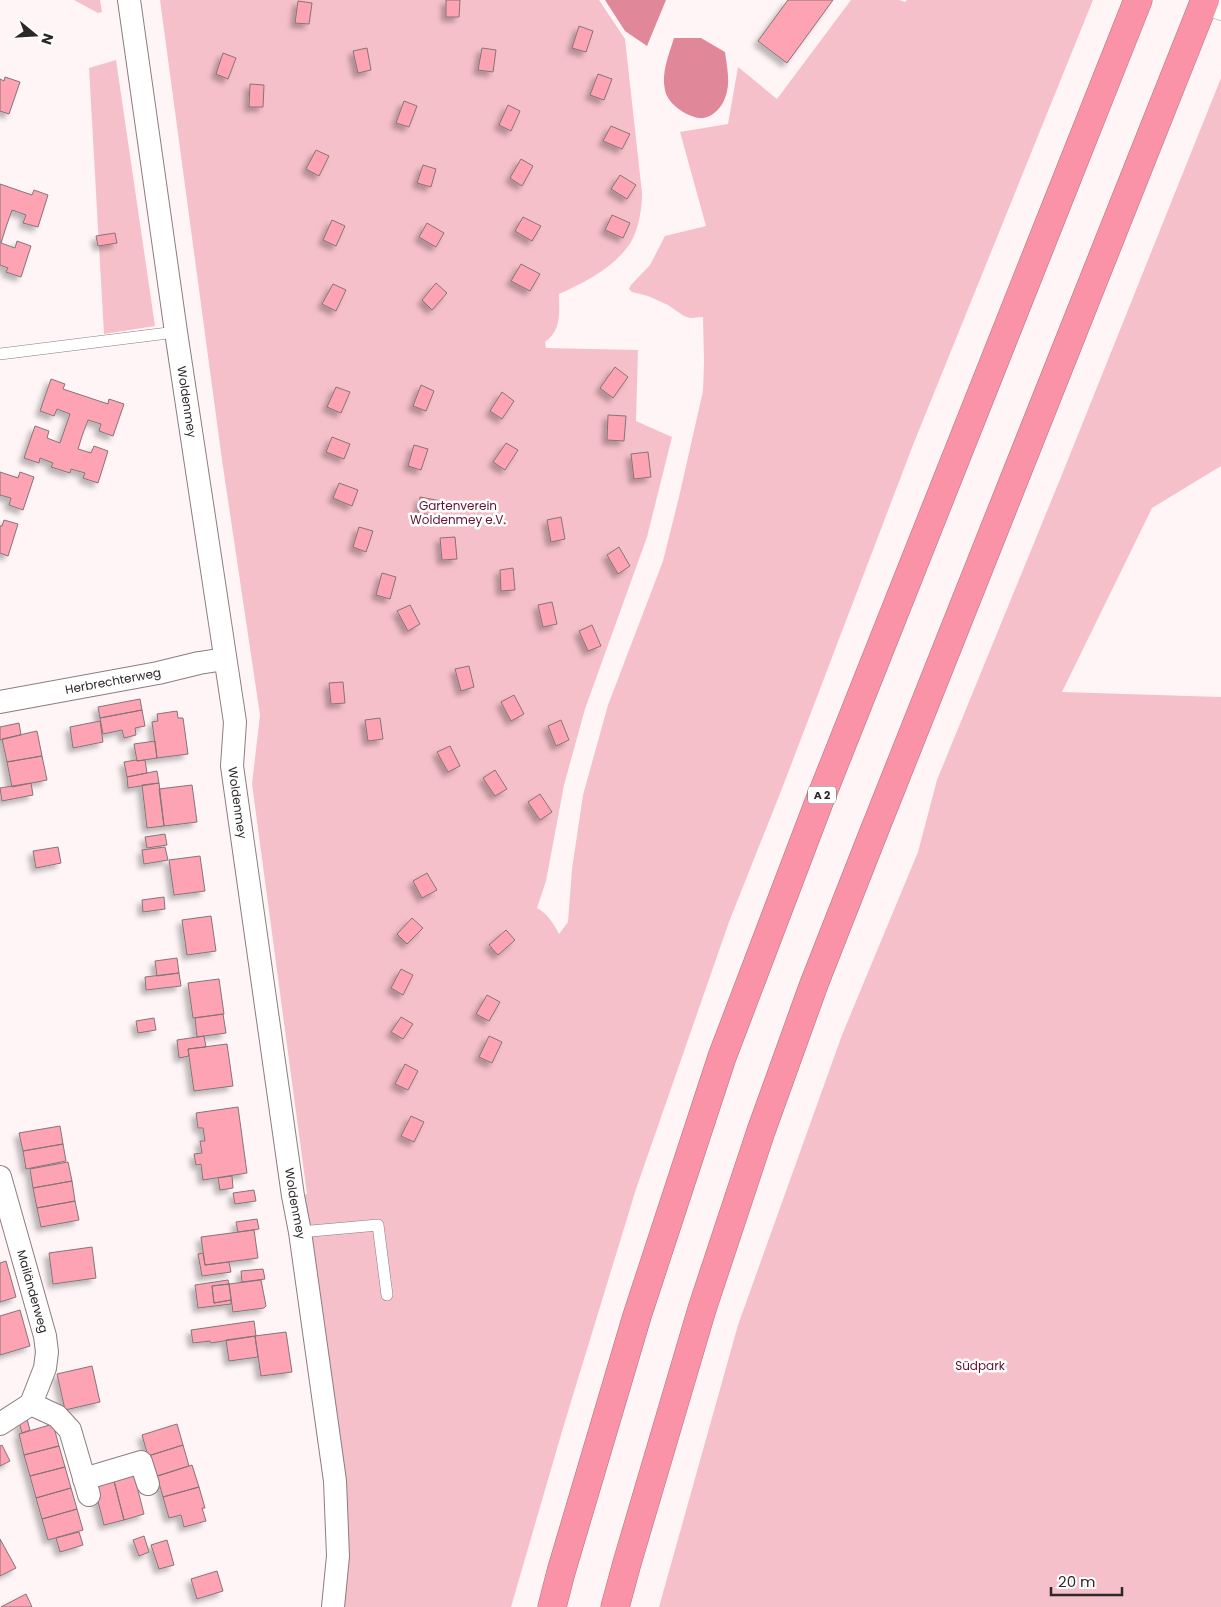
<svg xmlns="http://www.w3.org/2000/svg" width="1221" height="1607" font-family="Poppins,sans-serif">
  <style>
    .green { fill: #f5c0c9 }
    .water { fill: #e08799 }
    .building { fill: #fea3b4; stroke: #837577; filter: url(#shadow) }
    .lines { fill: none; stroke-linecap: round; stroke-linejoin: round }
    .service-casing { stroke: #8c7d7f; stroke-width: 12 }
    .minor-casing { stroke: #8c7d7f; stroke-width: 24 }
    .tertiary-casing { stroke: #8c7d7f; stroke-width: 29 }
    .motorway-casing { stroke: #b26d7b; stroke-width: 29 }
    .service { stroke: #fff; stroke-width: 11 }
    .minor { stroke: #fff; stroke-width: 22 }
    .tertiary { stroke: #fff; stroke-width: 28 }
    .motorway { stroke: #fa93a8; stroke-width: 28 }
    .labels { text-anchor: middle; stroke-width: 5; stroke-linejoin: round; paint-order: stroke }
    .shield { fill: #fff; stroke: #6c6868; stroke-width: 1 }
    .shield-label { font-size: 11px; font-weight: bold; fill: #2d2728 }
    .street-label { font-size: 12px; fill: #2d2728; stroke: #fff }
    .park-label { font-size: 12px; fill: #62132c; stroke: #fff }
  </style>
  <defs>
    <filter id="shadow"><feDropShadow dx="-4.5" dy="4.5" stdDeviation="2.5" flood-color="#0004"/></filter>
  </defs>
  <rect width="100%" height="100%" fill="#fff5f6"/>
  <path class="green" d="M74,0h26l2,12 -4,1z
    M160,0h439l26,39 17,154c0,15 -3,35 -11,49 -16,25 -45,40 -72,52 0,18 3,36 -14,48l1,6 92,2 -2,71 36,16 -25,100 -62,172 -21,76 -18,96 -9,27c10,5 17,16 22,26l9,-12 4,-53 11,-74 25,-90 55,-144 16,-64 24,-106 1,-29 -1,-45 -13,1 -6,-2 -16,-11 -20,-9 -16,-4 -3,-3 2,-4 19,-20 15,-29 41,-10 -26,-94 48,-8 10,-57 39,32 74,-99h48l6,2 2,-2h186l-180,445 -130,341 -54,136 -93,267 -73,239 -52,179h-173l-45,-411 14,-2 -55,-410 8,-69 -38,-255z
    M116,60l39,266 -51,8 -15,-266z
    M1221,78v388l-69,42 -90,184 159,5v910h-562l79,-282 104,-290 76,-183 19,-72 126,-308z"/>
  <path class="water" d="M605,0h61l-19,46 -22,-15z
    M674,38h27l24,14c2,15 6,32 0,46 -3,9 -12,19 -22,20 -14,1 -36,-14 -38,-28 -4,-17 4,-36 9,-52z"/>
  <path class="building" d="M446,0h14l-1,17h-13z
    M788,0h45l-46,63 -29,-22z
    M298,1l14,2 -3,21 -14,-1z
    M579,26l14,5 -7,21 -14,-4z
    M367,48l4,22 -13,3 -5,-22z
    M482,48l14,2 -3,22 -15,-2z
    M223,53l13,5 -8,21 -12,-5z
    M598,74l14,5 -8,21 -14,-5z
    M5,77l15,5 -11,32 -9,-3v-32l4,2z
    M250,84l14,1 -1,22h-14z
    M404,101l13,5 -8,21 -13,-4z
    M508,105l12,6 -9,20 -12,-6z
    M611,126l19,8 -8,15 -19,-8z
    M316,150l13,6 -10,20 -13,-7z
    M521,159l12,7 -11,20 -12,-8z
    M423,165l13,4 -5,18 -14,-4z
    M620,175l16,10 -9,14 -16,-10z
    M0,184l32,11 2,-5 14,5 -10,32 -15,-4 3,-8 -14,-5 -6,17 -5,16 14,5 2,-7 14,5 -10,31 -15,-5 2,-4 -8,-3z
    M612,215l18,8 -7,15 -18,-8z
    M523,217l18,9 -9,15 -17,-10z
    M332,220l13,6 -9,20 -13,-6z
    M427,223l17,10 -8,14 -17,-10z
    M115,233l2,10 -19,3 -2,-10z
    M521,264l19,10 -10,17 -19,-10z
    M436,283l11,10 -15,17 -10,-10z
    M333,284l13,6 -10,21 -14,-7z
    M615,367l13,10 -15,21 -13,-10z
    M51,379l14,5 -2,5 45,15 1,-5 15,5 -11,32 -14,-5 2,-7 -13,-4 -6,16 -4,13 13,4 3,-7 14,5 -10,32 -15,-5 2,-5 -14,-4 -1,4 -19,-6 2,-4 -13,-5 -1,5 -15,-5 11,-32 14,5 -2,7 13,5 10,-29 -13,-5 -3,7 -14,-5z
    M421,385l13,6 -8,20 -13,-5z
    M336,387l14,5 -9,21 -14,-6z
    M502,392l12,9 -12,18 -12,-8z
    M608,415l18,1 -2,25 -17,-1z
    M332,437l18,7 -6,15 -18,-7z
    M506,443l12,7 -13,20 -12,-8z
    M414,445l14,4 -7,21 -13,-4z
    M648,452l3,25 -17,2 -3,-25z
    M0,472l18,6 2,-6 14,5 -11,33 -14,-5 2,-7 -11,-3z
    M339,483l19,7 -6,16 -19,-8z
    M420,497l21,4 -3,15 -20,-3z
    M561,517l4,22 -14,3 -4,-22z
    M4,520l14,4 -10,32 -8,-3v-27h2z
    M359,527l14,4 -7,21 -13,-5z
    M455,537l2,22 -15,1 -2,-22z
    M619,547l11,19 -12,8 -11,-19z
    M513,568l2,22 -14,1 -1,-21z
    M382,573l14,4 -6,22 -14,-4z
    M552,602l5,22 -14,3 -5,-22z
    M410,605l10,19 -12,7 -11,-20z
    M592,625l9,21 -13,5 -9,-20z
    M469,666l5,21 -13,4 -6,-22z
    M343,682l2,21 -14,1 -2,-21z
    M514,695l10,19 -13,7 -10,-19z
    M140,699l2,11 -42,8 -2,-11z
    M142,710l3,16 -10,2 1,7 -12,3 -2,-8 -19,4 -3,-16z
    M177,711l1,7h5l5,36 -31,4 -5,-36 6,-1 -1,-7z
    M380,718l3,21 -15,2 -3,-21z
    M561,720l8,20 -13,6 -8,-20z
    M100,721l3,21 -30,6 -3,-21z
    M19,723l2,12 -21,5v-13z
    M37,731l5,25 -35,6 -5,-23z
    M155,741l2,17 -20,3 -3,-17z
    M450,746l10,20 -12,6 -11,-20z
    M42,756l5,24 -35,7 -5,-25z
    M136,760l1,1 8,-1 2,13 -20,4 -3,-15z
    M495,770l12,19 -12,7 -12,-18z
    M157,771l2,12 -31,5 -1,-11z
    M31,783l2,12 -31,6 -2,-13z
    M159,783l5,43 -17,2 -5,-43z
    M192,785l5,37 -33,4 -5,-37z
    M540,794l12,18 -12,8 -12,-18z
    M165,834l2,11 -20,3 -2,-11z
    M58,847l3,16 -25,5 -3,-17z
    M165,847l3,13 -24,4 -2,-14z
    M200,856l5,35 -31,4 -5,-35z
    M427,873l10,17 -15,8 -9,-17z
    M164,897l1,12 -22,3 -1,-12z
    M211,916l5,35 -29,4 -5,-35z
    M412,918l11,10 -16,16 -10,-10z
    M506,930l9,10 -17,15 -9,-10z
    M177,958l2,15 -22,3 -2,-15z
    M401,969l12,6 -10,20 -12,-7z
    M179,973l2,13 -35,4 -1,-13z
    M219,979l5,35 -31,4 -5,-35z
    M487,995l13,7 -11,19 -13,-7z
    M223,1014l3,19 -29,4 -2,-19z
    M401,1017l12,7 -10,15 -12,-7z
    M154,1018l2,12 -18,3 -2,-12z
    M204,1036l2,11 -18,2 1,7 -10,2 -2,-18z
    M489,1036l13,6 -10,21 -13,-6z
    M227,1044l6,42 -39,5 -6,-42z
    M405,1064l13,7 -10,19 -13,-6z
    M238,1107l9,66 -44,7 -2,-16 -5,1 -2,-11 8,-1 -2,-12h5l-2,-13h-5l-2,-15z
    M411,1116l13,6 -10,20 -13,-6z
    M60,1126l3,18 -40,7 -4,-18z
    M63,1144l3,17 -40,8 -3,-18z
    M68,1162l4,19 -39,7 -3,-19z
    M232,1176l1,12 -13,2 -2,-12z
    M72,1181l3,20 -38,7 -4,-20z
    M254,1190l2,11 -21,3 -2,-11z
    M75,1201l4,19 -38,7 -4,-19z
    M257,1219l2,10 -21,3 -2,-10z
    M254,1230l4,28 -53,7 -4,-28z
    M92,1247l4,31 -43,6 -4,-31z
    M203,1253l2,12 24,-3 2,10 -29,4 -4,-22z
    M6,1261l10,36 -16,5v-39z
    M263,1269l2,10 -23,3 -1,-11z
    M228,1280l1,4 -17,2 2,17 17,-3v4l-33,4 -3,-23z
    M261,1280l5,26 -2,2 -31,4 -4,-28z
    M229,1284l2,16 -17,3 -2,-17z
    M20,1310l10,36 -30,9v-39z
    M254,1321l2,15 -45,7 -1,-2 -17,2 -2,-13z
    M286,1332l6,40 -31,4 -6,-40z
    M255,1336l3,21 -29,4 -3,-21z
    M92,1366l8,36 -35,8 -8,-36z
    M27,1419l3,11 -8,3 -3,-11z
    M53,1424l6,22 -35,9 -5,-21z
    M177,1424l6,21 -35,11 -6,-21z
    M2,1445l8,16 -10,5v-20z
    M183,1445l6,21 -34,11 -7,-21z
    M59,1446l6,21 -35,9 -6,-21z
    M192,1465l7,22 -36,10 -6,-21z
    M65,1467l6,21 -35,10 -6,-22z
    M134,1475l10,39 -20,6 -10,-39z
    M114,1481l10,39 -20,5 -10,-39z
    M199,1487l6,21h-3l4,13 -22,6 -3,-12 -12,3 -6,-21z
    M71,1488l6,21 -35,10 -6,-21z
    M77,1509l6,21 -35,10 -6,-21z
    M79,1532l4,13 -23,7 -4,-14z
    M144,1536l5,16 -10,4 -6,-16z
    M0,1539l16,29 -16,8z
    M167,1540l7,25 -15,4 -8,-24z
    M217,1571l6,20 -26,8 -6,-20z
    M26,1594l6,13h-31z"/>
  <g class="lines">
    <defs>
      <path id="service" d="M0,354l176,-22
        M300,1232l78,-7 9,70"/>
      <g id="minor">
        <path id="s1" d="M129,0l47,332 59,390 -3,44 61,430 7,36 35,249 3,75 -5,51"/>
        <path id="s2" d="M0,702l158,-29 41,-10 26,-4"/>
        <path id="s3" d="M0,1177l45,159 2,16 -2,16 -14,36 -31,20"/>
        <path d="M31,1404l26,12 13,14 19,65"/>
        <path d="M84,1479l57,-17 7,22"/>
      </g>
      <path id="tertiary" d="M1212,0l9,6"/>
      <path id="motorway" d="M552,1607l9,-35 76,-256 85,-259 97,-255 319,-802
        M615,1607l12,-44 75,-254 59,-178 53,-147 57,-145 334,-839"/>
    </defs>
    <use href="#service" class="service-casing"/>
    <use href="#minor" class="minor-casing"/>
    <use href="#tertiary" class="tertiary-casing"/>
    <use href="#motorway" class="motorway-casing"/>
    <use href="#service" class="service"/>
    <use href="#minor" class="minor"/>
    <use href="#tertiary" class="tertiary"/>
    <use href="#motorway" class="motorway"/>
  </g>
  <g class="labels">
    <rect class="shield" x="808" y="786.5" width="28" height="17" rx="4"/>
    <g class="shield-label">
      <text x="822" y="799">A 2</text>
    </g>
    <g class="street-label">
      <text dy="4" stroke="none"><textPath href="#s1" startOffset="406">Woldenmey</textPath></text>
      <text dy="4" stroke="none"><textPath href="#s2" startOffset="115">Herbrechterweg</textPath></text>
      <text dy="4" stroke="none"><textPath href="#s1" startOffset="811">Woldenmey</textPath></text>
      <text dy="4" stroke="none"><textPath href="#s1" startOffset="1216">Woldenmey</textPath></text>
      <text dy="4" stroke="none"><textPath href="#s3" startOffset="119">Mailänderweg</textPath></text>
    </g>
    <g class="park-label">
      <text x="458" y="510">Gartenverein<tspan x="458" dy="14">Woldenmey e.V.</tspan></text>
      <text x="980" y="1370">Südpark</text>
    </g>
  </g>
  <g transform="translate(35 35) rotate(108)" stroke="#ffffff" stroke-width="4" paint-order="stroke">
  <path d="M0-4L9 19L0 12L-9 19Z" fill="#2d2728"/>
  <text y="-8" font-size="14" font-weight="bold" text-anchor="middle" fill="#2d2728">N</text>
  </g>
  <path d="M1051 1587v8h71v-8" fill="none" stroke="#2d2728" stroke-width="2.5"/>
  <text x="1058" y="1587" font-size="15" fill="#2d2728" stroke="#ffffff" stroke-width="4" paint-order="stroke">20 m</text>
</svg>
